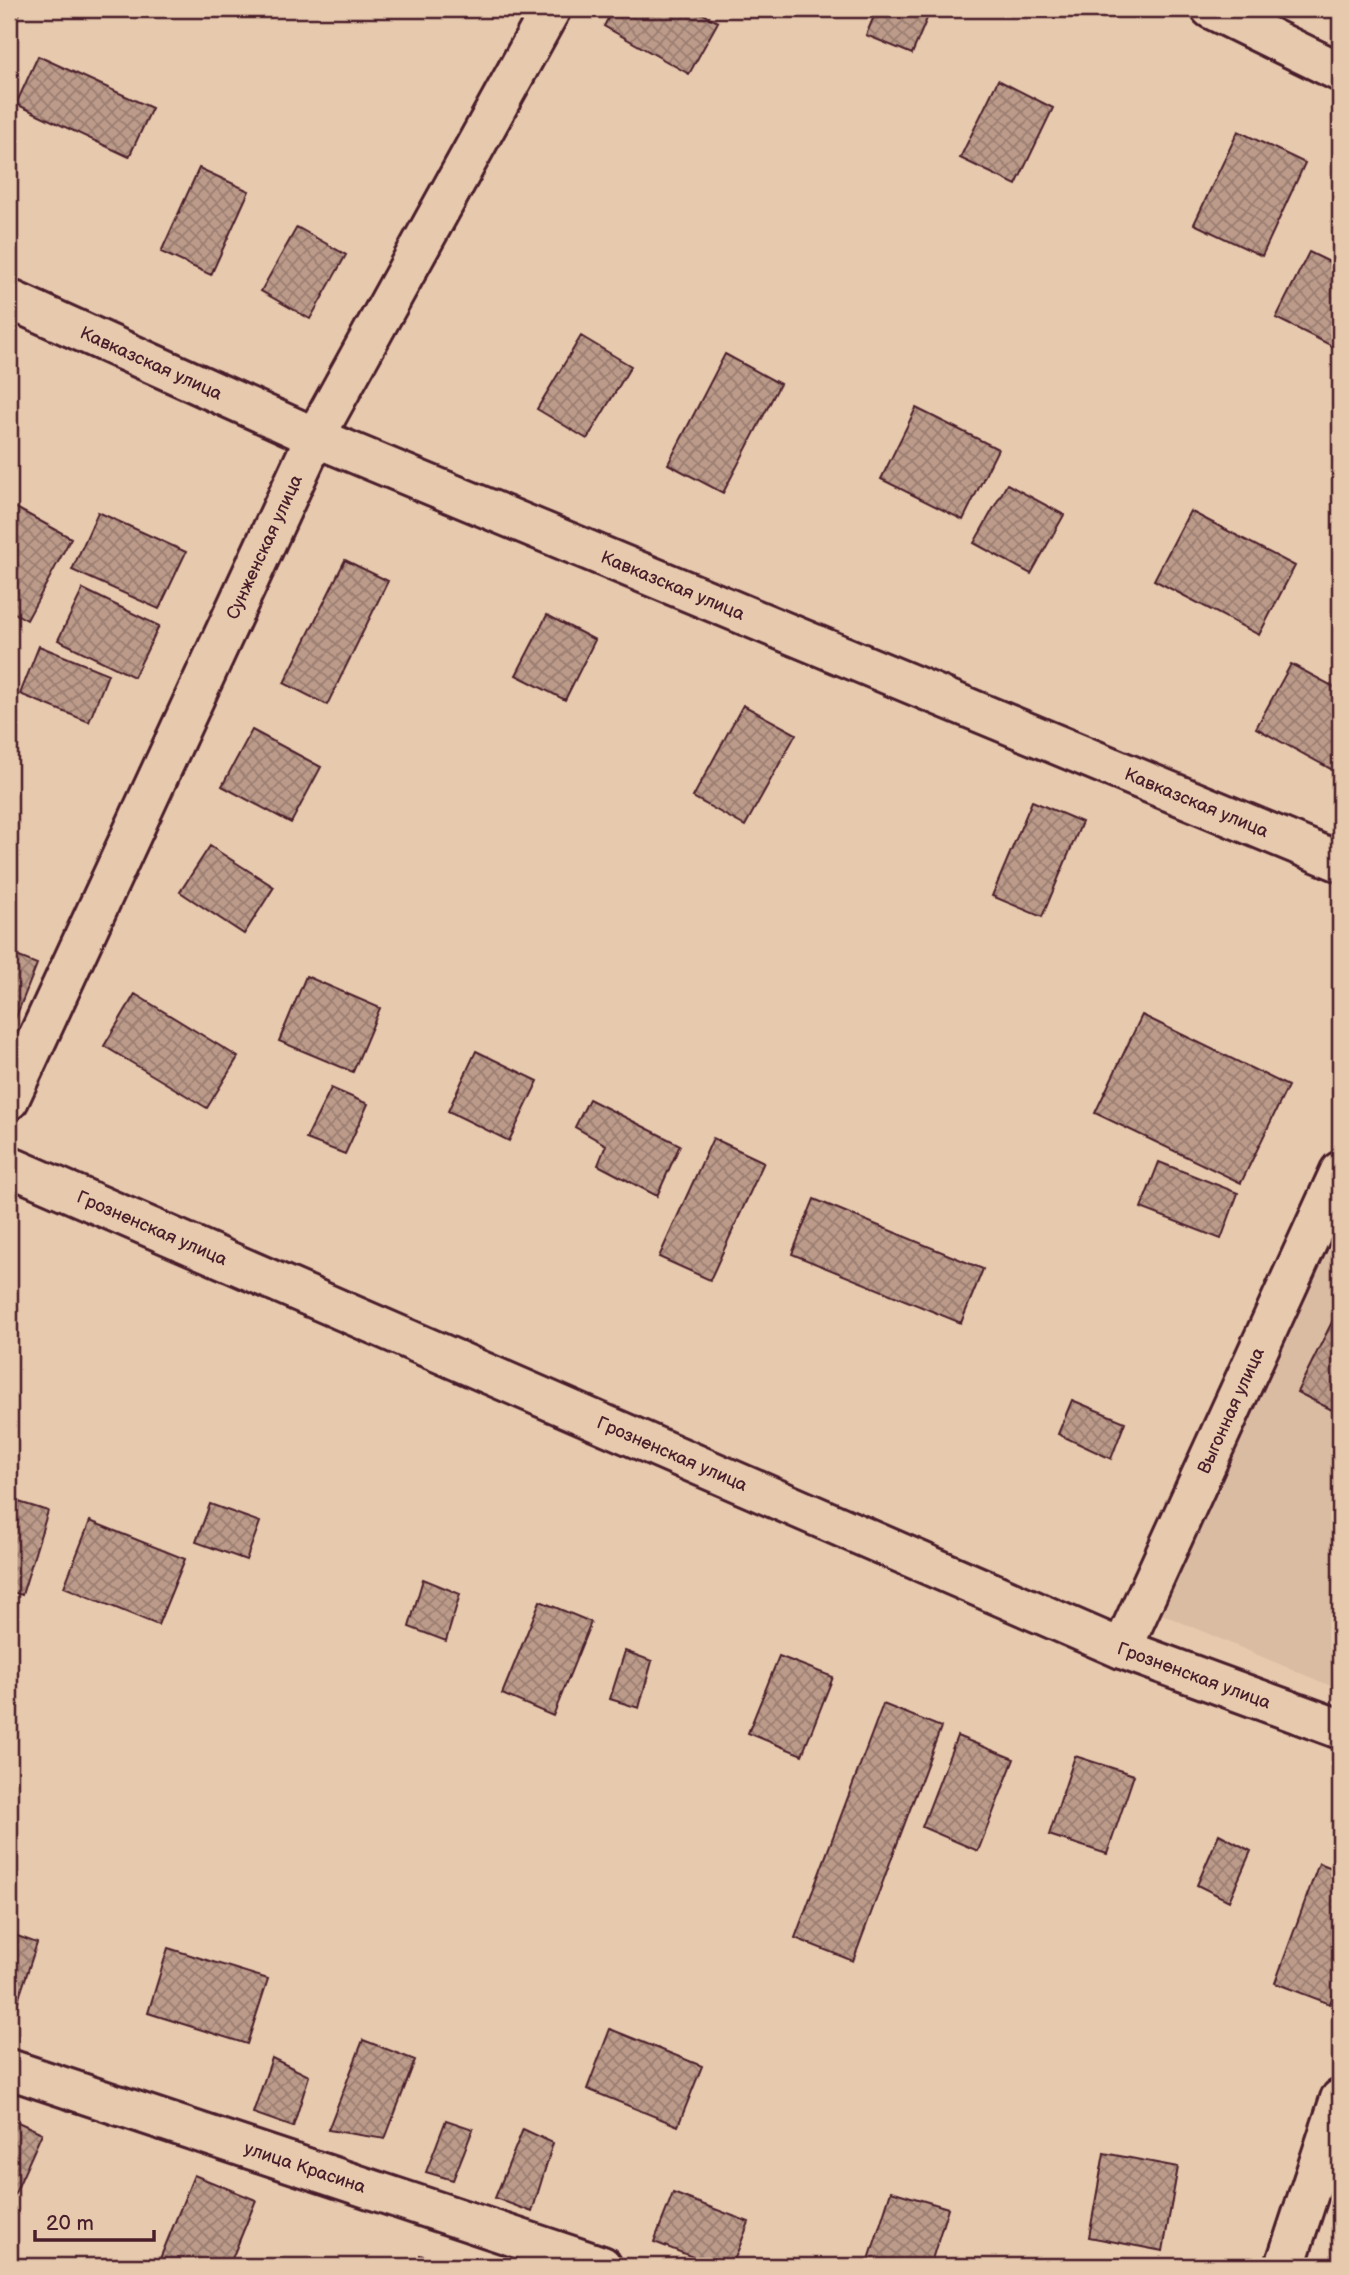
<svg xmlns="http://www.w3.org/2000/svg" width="1349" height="2275" font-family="'Balsamiq Sans',sans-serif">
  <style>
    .built { fill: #dabca3 }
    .building { fill: url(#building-cross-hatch); stroke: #4a1f2b; stroke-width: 2 }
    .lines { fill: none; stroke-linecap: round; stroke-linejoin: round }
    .minor-casing { stroke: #4a1f2b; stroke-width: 44 }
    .minor { stroke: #e7caae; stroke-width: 38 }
    .labels { text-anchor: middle; stroke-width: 7; stroke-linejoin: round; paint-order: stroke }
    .street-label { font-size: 18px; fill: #4a1f2b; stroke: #e7caae }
  </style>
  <defs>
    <pattern id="building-cross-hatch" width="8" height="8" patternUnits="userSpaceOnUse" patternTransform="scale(1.75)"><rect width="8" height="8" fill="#bc9b8a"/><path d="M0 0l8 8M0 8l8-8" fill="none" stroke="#9b7e71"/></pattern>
  </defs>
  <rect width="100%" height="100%" fill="#e7caae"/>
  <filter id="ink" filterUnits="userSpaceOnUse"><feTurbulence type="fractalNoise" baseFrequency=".0143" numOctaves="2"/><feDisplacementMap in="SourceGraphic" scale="14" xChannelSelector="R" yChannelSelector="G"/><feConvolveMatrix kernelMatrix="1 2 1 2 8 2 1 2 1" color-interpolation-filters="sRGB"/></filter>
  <g filter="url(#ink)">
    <path class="built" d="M1340,1228v462l-190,-81z"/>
    <path class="building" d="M9,9h13l-13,27z
      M613,9h81l24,13 -29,52 -85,-48z
      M877,9h54l-19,45 -46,-19z
      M38,56l114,52 -23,49 -113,-53z
      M998,80l55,28 -37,77 -56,-27z
      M1238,131l67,32 -43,93 -68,-32z
      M199,168l50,23 -38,84 -50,-23z
      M297,227l49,28 -36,64 -49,-28z
      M1309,252l31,15v83l-64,-32z
      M581,336l50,30 -44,73 -50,-30z
      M725,354l55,30 -57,109 -55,-29z
      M916,408l82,41 -35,71 -82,-41z
      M1007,484l57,31 -33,59 -57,-31z
      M9,504l62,34 -44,82 -18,-10z
      M1190,511l105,55 -36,69 -105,-55z
      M98,512l88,40 -27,57 -87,-39z
      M345,560l43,21 -61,124 -43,-22z
      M83,589l76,37 -25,51 -76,-37z
      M547,615l48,25 -30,60 -49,-25z
      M39,646l69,28 -19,48 -69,-28z
      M1291,664l49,26v84l-84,-46z
      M743,705l53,29 -51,92 -52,-29z
      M252,730l69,37 -30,56 -69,-37z
      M1032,801l50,21 -40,95 -50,-21z
      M210,846l64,41 -30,47 -64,-42z
      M9,953l28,11 -23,58 -5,-2z
      M306,976l74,32 -27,64 -74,-31z
      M135,994l103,63 -31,51 -103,-62z
      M1142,1015l146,71 -47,97 -146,-70z
      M476,1051l62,30 -29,60 -61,-30z
      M331,1088l37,16 -23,50 -39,-15z
      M589,1099l91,46 -23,51 -59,-31 8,-20 -31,-18z
      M713,1138l51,24 -54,118 -51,-23z
      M1159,1162l79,31 -17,46 -80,-31z
      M814,1199l169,70 -22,54 -169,-69z
      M1340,1306v108l-43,-22z
      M1072,1400l53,22 -14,37 -53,-25z
      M9,1499l39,12 -26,84 -13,-4z
      M210,1504l50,18 -14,38 -50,-18z
      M90,1521l95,38 -27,66 -94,-38z
      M423,1579l37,15 -14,47 -37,-14z
      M540,1601l51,21 -38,94 -51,-22z
      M625,1651l27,10 -13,47 -29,-9z
      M779,1656l54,21 -31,78 -54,-22z
      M883,1704l58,23 -88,234 -58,-23z
      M957,1736l57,23 -36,92 -56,-24z
      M1075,1756l59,19 -27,79 -58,-19z
      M1219,1834l32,17 -22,50 -32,-16z
      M1319,1863l21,8v105l-10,28 -55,-21z
      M9,1933l28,10 -28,85z
      M168,1948l100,31 -21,65 -99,-31z
      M610,2029l92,37 -24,60 -91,-37z
      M363,2040l52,20 -30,79 -57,-9z
      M272,2058l37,18 -16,51 -40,-14z
      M9,2118l33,15 -29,65 -4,-2z
      M446,2120l27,9 -20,51 -27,-8z
      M523,2129l30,14 -21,69 -37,-14z
      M1104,2153l74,14 -15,84 -74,-14z
      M194,2175l62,25 -27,66h-72z
      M891,2191l57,17 -18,58h-63z
      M673,2193l76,29 -17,44h-16l-62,-24z
      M420,2255l34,11h-38z"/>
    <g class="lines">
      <defs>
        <g id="minor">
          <path d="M1211,9l129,63"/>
          <path id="s1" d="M9,299l306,138 1025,425"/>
          <path id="s2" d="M9,1100l306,-663 236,-428"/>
          <path id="s3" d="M9,1166l1113,483 218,80"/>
          <path id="s4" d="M1122,1649l218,-478"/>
          <path id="s5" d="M9,2069l593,197"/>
          <path d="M1285,2266l55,-167"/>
        </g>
      </defs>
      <use href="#minor" class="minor-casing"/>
      <use href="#minor" class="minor"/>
    </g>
  </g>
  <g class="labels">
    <g class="street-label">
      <text dy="6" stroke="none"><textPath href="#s1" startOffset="156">Кавказская улица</textPath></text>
      <text dy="6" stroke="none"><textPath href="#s2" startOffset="609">Сунженская улица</textPath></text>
      <text dy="6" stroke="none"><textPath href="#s1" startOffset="723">Кавказская улица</textPath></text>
      <text dy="6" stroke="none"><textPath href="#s1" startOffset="1290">Кавказская улица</textPath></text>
      <text dy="6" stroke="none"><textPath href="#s3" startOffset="156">Грозненская улица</textPath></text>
      <text dy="6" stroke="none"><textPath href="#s4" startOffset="262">Выгонная улица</textPath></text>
      <text dy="6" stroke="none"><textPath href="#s3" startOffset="723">Грозненская улица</textPath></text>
      <text dy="6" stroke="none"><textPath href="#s3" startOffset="1290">Грозненская улица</textPath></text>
      <text dy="6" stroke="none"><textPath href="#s5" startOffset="312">улица Красина</textPath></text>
    </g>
  </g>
  <rect width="1349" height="2275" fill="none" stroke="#e7caae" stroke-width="35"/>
  <rect x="18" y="18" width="1314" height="2240" fill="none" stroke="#4a1f2b" stroke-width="2.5" filter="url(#ink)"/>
  <path d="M35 2230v10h119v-10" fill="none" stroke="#4a1f2b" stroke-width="3.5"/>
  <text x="46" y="2230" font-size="21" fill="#4a1f2b" stroke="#e7caae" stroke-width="5" paint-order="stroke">20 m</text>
</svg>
